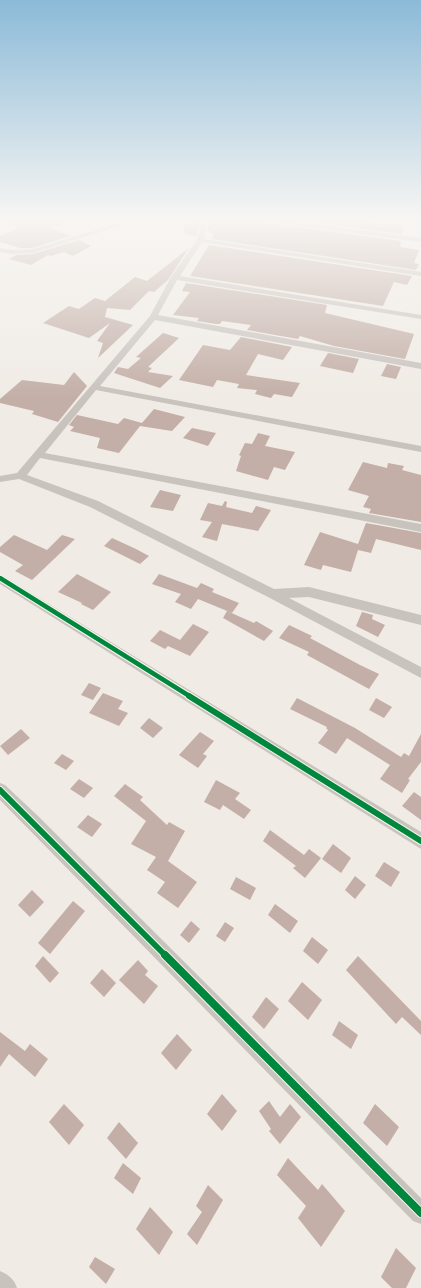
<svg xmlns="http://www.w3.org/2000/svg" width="421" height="1288" font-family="Montserrat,sans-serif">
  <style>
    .building { fill: #c3afa7 }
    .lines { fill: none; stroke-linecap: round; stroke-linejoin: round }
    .street { fill: #c9c3be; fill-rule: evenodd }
    .cycleway-far2-casing { stroke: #fbf5ee; stroke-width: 7 }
    .cycleway-far1-casing { stroke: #fbf5ee; stroke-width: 8 }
    .cycleway-casing { stroke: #fbf5ee; stroke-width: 10 }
    .cycleway-far2 { stroke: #00873e; stroke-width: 4.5 }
    .cycleway-far1 { stroke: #00873e; stroke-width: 6 }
    .cycleway { stroke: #00873e; stroke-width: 8 }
  </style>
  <rect width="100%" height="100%" fill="#f0ebe5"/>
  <path class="building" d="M21,218h52l1,4 -23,6 19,8 -37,12h-13l-20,-6v-6l18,-8 -13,-6z
    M190,218h12l-6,18 -11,-2 -1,-11 5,-1z
    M210,218h32l47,9 1,-1 111,15 -1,6 19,3 -5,13 5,1 -3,6 -204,-31 2,-4 -4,-3 4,-3 -7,3z
    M290,218h51l63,8 -2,8 -112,-15z
    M79,240l12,6 -18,10 -9,-4 -13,4 -3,-1 -17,10 -22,-6 7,-4 17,-1z
    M209,245l203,31 -5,9 -13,-3 -11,24 -193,-30z
    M189,248l-21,32 -14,12 -5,-1 -19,19 -23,-2 -2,9 28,8 -35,33 5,-15 -6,-2 13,-18 -21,15 -46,-15 26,-17 10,3 16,-11 10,3 30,-24 12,4z
    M186,283l141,22 -2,8 89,21 -9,25 -71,-13 -34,-10 -2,3 -51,-9 4,-5 -29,-4 -2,3h-4l-19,-3 2,-3 -26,-3 17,-23 -8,-1z
    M163,333l16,5 -31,29 4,1 -4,4 25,4 -13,12 -46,-15 4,-6 10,2 13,-11 -5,-1z
    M241,337l51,10 -9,13 -25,-6 -12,21 54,8 -8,14 -18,-3 -3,4 -16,-4 2,-4 -20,-2 2,-4 -22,-4 -4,7 -34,-7 24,-35 27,5z
    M328,353l31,6 -6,14 -33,-7z
    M387,364l14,3 -5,12 -15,-3z
    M74,372l13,14 -29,36 -26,-8 2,-3 -34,-8v-4l22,-19 42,5z
    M154,409l31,8 -13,14 -32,-5 -21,27 -22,-5 3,-10 -30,-7 4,-4 -5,-2 8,-10 41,9 6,-6 18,5z
    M192,428l24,5 -8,13 -25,-8z
    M258,433l12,3 -5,10 30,6 -10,18 -11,-3 -6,13 -32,-9 5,-15 -2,-1 6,-12 7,1z
    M363,462l24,6 1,-5 16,3 -2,4 19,5v47l-52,-9 2,-4 -8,-2 6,-11 -21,-6z
    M160,490l21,5 -8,16 -23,-4z
    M225,501l2,1 -1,5 26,6 4,-7 15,4 -13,21 -36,-7 -5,17 -15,-4 10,-15 -12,-2 8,-17 14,3z
    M366,523l55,10v17l-45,-11 -5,14 -13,-3 -7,22 -28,-7 -2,5 -17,-5 16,-33 38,12z
    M14,535l33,15 15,-15 13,4 -43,41 -17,-9 8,-6 -23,-13v-5z
    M112,538l24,11 13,7 -9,8 -36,-18z
    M77,574l34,18 -18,18 -12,-6 1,-1 -24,-11z
    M159,574l38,14 4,-5 13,6 -2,3 27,11 -7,10 -34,-14 -7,10 -16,-7 6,-8 -29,-10z
    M227,611l27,12 2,-2 17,10 -9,10 -41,-23z
    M362,612l11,3 -1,4 13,6 -7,12 -22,-11z
    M193,624l16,8 -19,24 -22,-10 -3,3 -15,-8 10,-11 20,10z
    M289,625l23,11 -2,2 50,27 19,9 -10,15 -62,-34 2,-3 -30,-14z
    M89,683l12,5 -8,12 -12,-5z
    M103,693l20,8 -5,8 10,4 -9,13 -30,-13z
    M297,698l58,30 46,29 3,-4 5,3 12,-22v28l-13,17 2,1 -8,13 -22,-14 10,-14 -43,-27 -11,16 -18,-11 10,-13 -2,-2 1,-1 -37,-18z
    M376,698l16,9 -8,11 -15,-8z
    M149,718l14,10 -10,10 -13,-10z
    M21,729l9,9 -22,17 -8,-9z
    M200,732l14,9 -11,13 4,2 -9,12 -19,-13z
    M62,754l12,7 -8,9 -12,-7z
    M79,779l14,9 -9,10 -14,-9z
    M216,780l24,13 -5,6 16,11 -7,9 -21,-14 -3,5 -16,-8z
    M125,784l18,13 -3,3 27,25 2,-3 16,9 -17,30 29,21 -19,26 -21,-15 8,-11 -18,-12 9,-13 -25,-13 15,-23 -32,-25z
    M414,792l7,5v23l-19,-14z
    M88,815l14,9 -10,13 -15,-10z
    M270,830l34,25 5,-6 12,9 -16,20 -12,-10 3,-2 -33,-25z
    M333,844l18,14 -10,15 -19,-14z
    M384,862l16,10 -9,15 -16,-11z
    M355,876l11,9 -11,14 -10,-9z
    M236,877l20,11 -6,12 -20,-11z
    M32,890l12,12 -14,15 -12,-12z
    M73,901l12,10 -35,43 -12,-11z
    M275,904l23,17 -8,12 -22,-18z
    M191,921l9,8 -11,14 -9,-8z
    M225,922l9,6 -9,14 -9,-6z
    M312,937l16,13 -10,14 -15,-13z
    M43,956l16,17 -9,10 -15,-17z
    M358,956l63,65v14l-19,-18 -6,7 -50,-54z
    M138,960l10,11 -3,4 13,11 -14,18 -25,-24z
    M102,969l14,14 -12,14 -14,-14z
    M302,982l20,18 -14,20 -20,-19z
    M266,997l13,12 -15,20 -12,-12z
    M339,1021l19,14 -7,14 -19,-14z
    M0,1032l25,19 5,-7 18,15 -13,18 -26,-23 -9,13z
    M177,1034l15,16 -16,20 -15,-17z
    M222,1094l15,17 -15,20 -15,-17z
    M269,1101l11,16 10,-13 11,13 -21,27 -11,-13 2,-2 -12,-18z
    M64,1104l20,21 -15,20 -20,-23z
    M375,1104l24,23 -12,19 -24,-23z
    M119,1122l19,21 -12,16 -19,-21z
    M288,1158l30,32 4,-6 23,27 -24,36 -23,-29 8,-12 -29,-31z
    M123,1163l18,15 -8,16 -19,-16z
    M208,1185l15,15 -26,45 -10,-11 15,-22 -6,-6z
    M150,1207l23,25 -14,23 -23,-26z
    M396,1248l20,20 -10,20h-14l-11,-11z
    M95,1257l20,12 -9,15 -17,-17z"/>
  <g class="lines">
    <path class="street" d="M136,218h9l-112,35 -21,1 -12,-2v-4l12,2 21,-1z
      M203,218h6l-5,21 217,33v4l-219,-34 -22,34 241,39v4l-244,-39 -19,35 263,48v6l-266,-49 -55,66 321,60v6l-325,-62 -51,63 376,71v8l-381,-74 -13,17 71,26 176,88 35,-2 112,28v10l-112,-28 -20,1 132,69v11l-153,-81 -178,-90 -71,-28 -19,3v-6l17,-3 133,-157 21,-39 26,-37z
      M253,218h15l153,20v4l-165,-22z
      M0,574l421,258v17l-421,-265z
      M0,783l5,2 32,30 384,383v26l-8,-3 -413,-421z
      M0,1271c9,4 14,8 17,17h-17z"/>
    <defs>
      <path id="cycleway-far2" d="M0,578l191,119"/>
      <path id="cycleway-far1" d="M189,696l232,145
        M0,790l166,166"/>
      <path id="cycleway" d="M165,955l256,258"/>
    </defs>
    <use href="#cycleway-far2" class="cycleway-far2-casing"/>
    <use href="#cycleway-far1" class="cycleway-far1-casing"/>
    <use href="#cycleway" class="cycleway-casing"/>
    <use href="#cycleway-far2" class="cycleway-far2"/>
    <use href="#cycleway-far1" class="cycleway-far1"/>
    <use href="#cycleway" class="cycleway"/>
  </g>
  <linearGradient id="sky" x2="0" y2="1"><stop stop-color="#8bbad8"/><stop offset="0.55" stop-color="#f8f6f3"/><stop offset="1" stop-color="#f8f6f3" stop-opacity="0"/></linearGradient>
  <rect width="421" height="398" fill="url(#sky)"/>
</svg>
